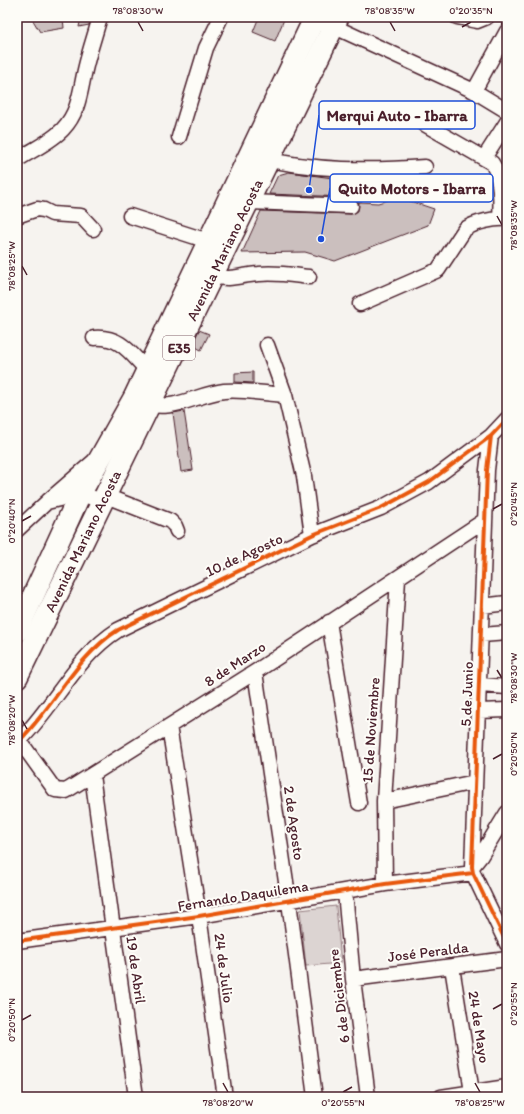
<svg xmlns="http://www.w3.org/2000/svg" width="524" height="1114" font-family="Itim,sans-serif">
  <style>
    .green { fill: #dcd4d2; stroke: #937a7e }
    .building { fill: #cbbfbe; stroke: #4a1f2b }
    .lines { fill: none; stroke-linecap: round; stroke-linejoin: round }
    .minor-casing { stroke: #4a1f2b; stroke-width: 17 }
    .highway-casing { stroke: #4a1f2b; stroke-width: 24 }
    .minor { stroke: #fdfcf7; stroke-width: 14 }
    .highway { stroke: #fdfcf7; stroke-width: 21 }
    .cycleway-casing { stroke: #fdfcf7; stroke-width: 6 }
    .cycleway { stroke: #e8590c; stroke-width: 4 }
    .ticks { fill: none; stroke: #4a1f2b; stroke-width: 1.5 }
    .labels { text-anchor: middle; stroke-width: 4; stroke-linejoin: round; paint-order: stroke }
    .shield { fill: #fdfcf7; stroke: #806168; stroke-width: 1 }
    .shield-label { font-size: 14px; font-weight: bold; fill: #4a1f2b }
    .street-label { font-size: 15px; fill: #4a1f2b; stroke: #fdfcf7 }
    .leader { fill: none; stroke: #1d4ed8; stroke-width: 1.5 }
    .callout-dot { fill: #1d4ed8; stroke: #fdfcf7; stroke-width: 1.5 }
    .callout { fill: #fdfcf7; stroke: #1d4ed8; stroke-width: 1.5 }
    .callout-label { font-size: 16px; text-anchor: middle; font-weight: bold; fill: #4a1f2b }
    .neatline { fill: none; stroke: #4a1f2b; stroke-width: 1.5 }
    .ticks-label { font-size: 10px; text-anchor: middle; fill: #4a1f2b }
  </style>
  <rect width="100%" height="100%" fill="#f6f3ef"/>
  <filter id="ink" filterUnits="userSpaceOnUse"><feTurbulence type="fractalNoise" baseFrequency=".025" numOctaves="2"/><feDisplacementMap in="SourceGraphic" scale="8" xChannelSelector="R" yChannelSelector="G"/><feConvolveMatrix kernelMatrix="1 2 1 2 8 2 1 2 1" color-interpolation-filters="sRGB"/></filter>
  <g filter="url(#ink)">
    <path class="green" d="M336,906l5,57 -35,3 -6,-56z"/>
    <path class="building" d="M31,17h19l2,3 11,-2 1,10 -24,4z
      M81,17h10l-2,8 -10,2z
      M259,17h26l-10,24 -22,-9z
      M289,172l58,8 -1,17 -77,-3 9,-19z
      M398,197l36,12 -6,16 -93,36 -30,-9 -63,1 19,-42 90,3 7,-3 1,-9 19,1z
      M199,330l10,4 -8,16 -9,-5z
      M253,372v11l-18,-1v-9z
      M184,411l9,59 -12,2 -8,-59z"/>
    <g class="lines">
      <defs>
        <path id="minor" d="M457,17l20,4 10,-4
          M326,23l148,68 33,20
          M474,91l33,-60
          M412,117l80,46c9,14 9,39 8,55
          M179,137l27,-89 15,-31
          M261,158c54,13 109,13 164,9
          M484,158l23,-36
          M17,160c15,-10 34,-18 46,-31 16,-17 17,-37 22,-59 4,-18 10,-35 15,-53
          M249,202l102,4
          M17,216l20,-7 7,1 8,4 29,2 12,13
          M130,216l78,25
          M213,276c19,5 27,-1 46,-2 17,-2 33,1 50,3
          M360,304l78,-34 27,-41c11,-7 29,-11 42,-10
          M94,338c27,-2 36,15 53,32
          M267,345l18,50 19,81 8,59
          M143,402c26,12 54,-8 81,-11 18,-2 43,3 61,4
          M491,436l-4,34 -15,397 1,6 34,71
          M106,496l64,25 5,5 2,5
          M48,501l45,-39
          M17,530l30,-28 33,-8 23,7
          M482,606l25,-3
          M329,622l30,181
          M482,635l25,-2
          M255,672l34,230 26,195
          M480,685l27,2
          M479,711l28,-1
          M169,726l30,190 26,181
          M17,737l38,53 11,1 189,-119 230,-152
          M17,743c37,-35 57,-85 101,-113l194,-95 69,-27 48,-26 62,-46 16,-17
          M92,775l44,322
          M384,801l91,-19
          M472,867l8,-10 27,-44
          M385,884l-1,-83 14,-222
          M345,892l8,87 15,118
          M17,941l182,-25 186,-32 88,-11
          M452,967l20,125
          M353,979l154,-20
          M441,1097l66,-10"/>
        <g id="highway">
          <path d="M17,631l63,-137 54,-96 181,-381"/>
          <path id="s1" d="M17,677l321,-660"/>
        </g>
      </defs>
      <use href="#minor" class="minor-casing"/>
      <use href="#highway" class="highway-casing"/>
      <use href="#minor" class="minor"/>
      <use href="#highway" class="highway"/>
      <defs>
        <path id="cycleway" d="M491,436l-4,34 -15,397 1,6 34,71
          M17,743c37,-35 57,-85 101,-113l194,-95 69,-27 48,-26 62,-46 16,-17
          M17,941l182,-25 186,-32 88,-11"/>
      </defs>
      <use href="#cycleway" class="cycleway-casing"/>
      <use href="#cycleway" class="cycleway"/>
    </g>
  </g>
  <path class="ticks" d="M138,22l5,9M390,22l5,9M462,27l9,-5M497,216l5,9M22,266l5,9M493,509l9,-5M22,521l9,-5M497,670l5,8M22,720l5,9M493,759l9,-5M493,1009l9,-5M22,1020l9,-5M223,1083l5,9M475,1083l5,9M343,1092l9,-5"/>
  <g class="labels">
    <rect class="shield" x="163" y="336" width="32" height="24" rx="3"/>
    <g class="shield-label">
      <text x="179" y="353">E35</text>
    </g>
    <g class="street-label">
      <text dy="5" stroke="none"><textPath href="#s1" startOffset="475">Avenida Mariano Acosta</textPath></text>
      <text dy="5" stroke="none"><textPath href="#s1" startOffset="151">Avenida Mariano Acosta</textPath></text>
      <text transform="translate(244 555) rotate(-25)" y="5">10 de Agosto</text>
      <text transform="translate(235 664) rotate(-33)" y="5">8 de Marzo</text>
      <text transform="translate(467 694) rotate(-88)" y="5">5 de Junio</text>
      <text transform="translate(371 730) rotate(-86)" y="5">15 de Noviembre</text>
      <text transform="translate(294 823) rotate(82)" y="5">2 de Agosto</text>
      <text transform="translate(243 896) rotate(-9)" y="5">Fernando Daquilema</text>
      <text transform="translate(428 952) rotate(-7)" y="5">José Peralda</text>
      <text transform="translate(224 968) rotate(82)" y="5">24 de Julio</text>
      <text transform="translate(136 970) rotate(82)" y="5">19 de Abril</text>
      <text transform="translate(339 996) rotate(-97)" y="5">6 de Diciembre</text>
      <text transform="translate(479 1027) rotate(81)" y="5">24 de Mayo</text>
    </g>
  </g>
  <path class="leader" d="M309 190L319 115M321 239L330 188"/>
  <g class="callout-dot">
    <circle cx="309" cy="190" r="4"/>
    <circle cx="321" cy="239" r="4"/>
  </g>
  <g class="callout">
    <rect x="319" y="101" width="156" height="28" rx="4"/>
    <rect x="330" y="174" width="163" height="28" rx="4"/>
  </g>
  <g class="callout-label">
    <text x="397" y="121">Merqui Auto - Ibarra</text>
    <text x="412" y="194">Quito Motors - Ibarra</text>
  </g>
  <rect width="524" height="1114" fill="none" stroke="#fdfcf7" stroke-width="44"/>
  <rect x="22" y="22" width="480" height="1070" class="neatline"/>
  <g class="ticks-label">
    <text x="138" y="14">78°08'30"W</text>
    <text x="390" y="14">78°08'35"W</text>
    <text x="471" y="14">0°20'35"N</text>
    <text transform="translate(513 225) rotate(-90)" y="4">78°08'35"W</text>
    <text transform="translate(11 266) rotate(-90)" y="4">78°08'25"W</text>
    <text transform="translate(513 504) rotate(-90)" y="4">0°20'45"N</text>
    <text transform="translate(11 521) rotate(-90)" y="4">0°20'40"N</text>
    <text transform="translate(513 678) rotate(-90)" y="4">78°08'30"W</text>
    <text transform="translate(11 720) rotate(-90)" y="4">78°08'20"W</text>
    <text transform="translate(513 754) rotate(-90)" y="4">0°20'50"N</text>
    <text transform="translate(513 1004) rotate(-90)" y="4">0°20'55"N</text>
    <text transform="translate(11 1020) rotate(-90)" y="4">0°20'50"N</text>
    <text x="228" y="1106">78°08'20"W</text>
    <text x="343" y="1106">0°20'55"N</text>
    <text x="480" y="1106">78°08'25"W</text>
  </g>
</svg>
